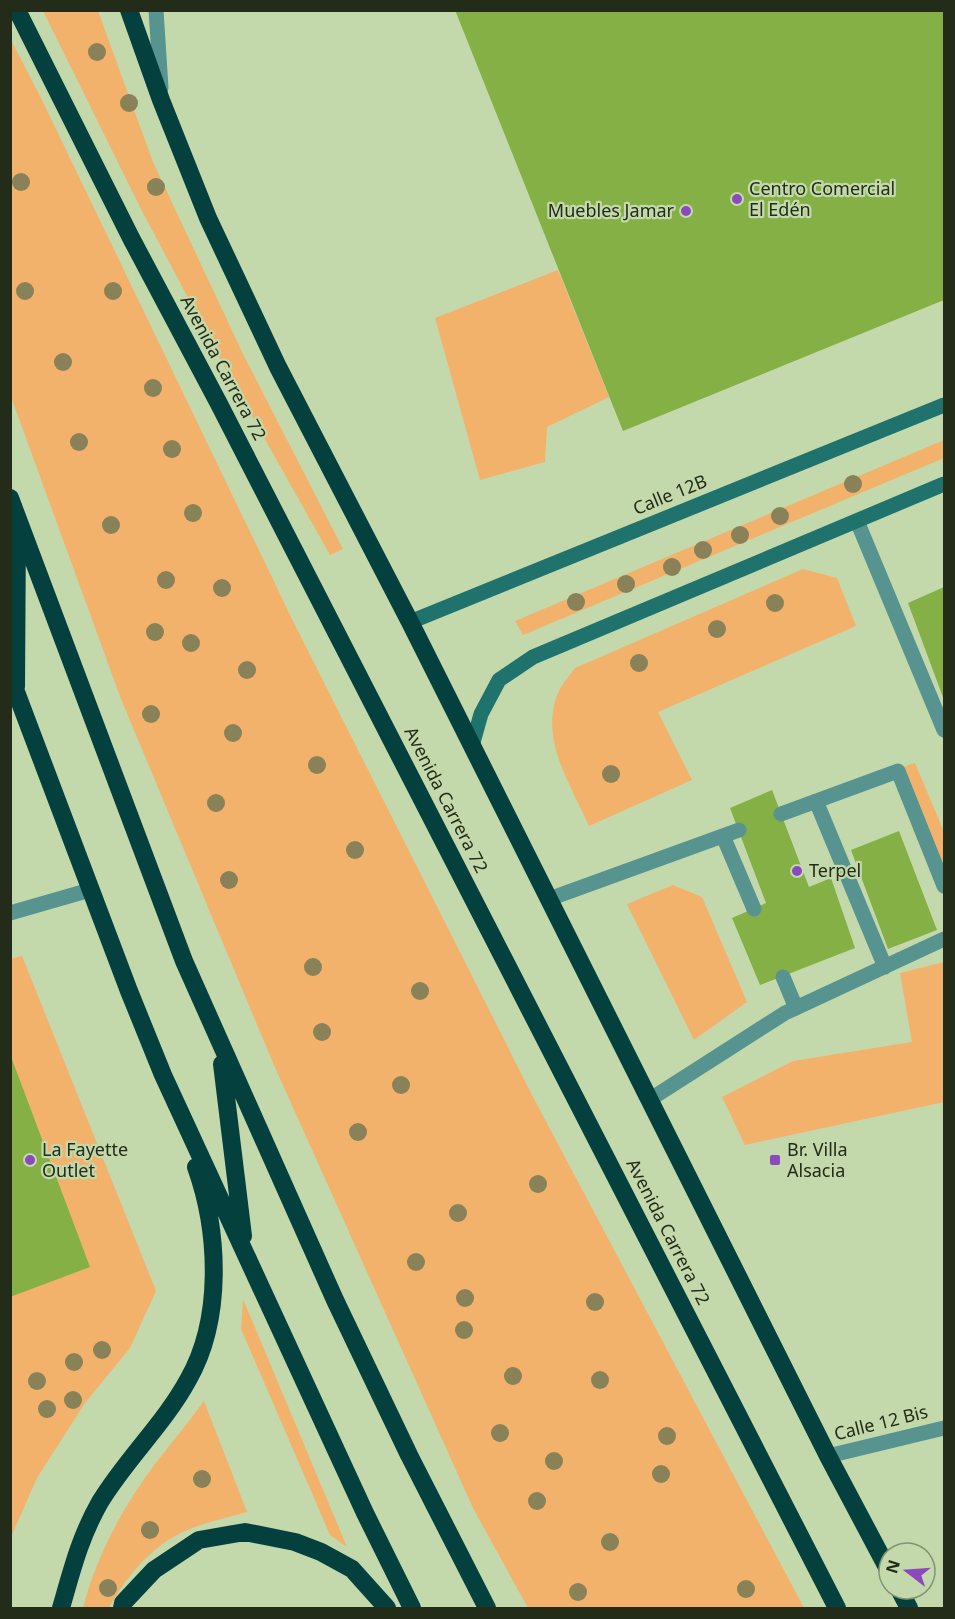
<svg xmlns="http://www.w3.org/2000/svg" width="955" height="1619" font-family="'Noto Sans',sans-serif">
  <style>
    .green { fill: #f2b26c }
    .building { fill: #85b046 }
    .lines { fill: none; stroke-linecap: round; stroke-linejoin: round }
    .lane { stroke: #57948f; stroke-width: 15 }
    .street { stroke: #57948f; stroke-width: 15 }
    .secondary { stroke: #20736d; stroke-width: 15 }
    .highway { stroke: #04413e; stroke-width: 18 }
    .tree { fill: #898157 }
    .poi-dot { fill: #8c49bd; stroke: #c3d9ab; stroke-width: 2 }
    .labels { text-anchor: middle; stroke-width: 4.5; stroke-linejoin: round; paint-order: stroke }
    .poi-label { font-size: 18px; fill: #232b19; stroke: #c3d9ab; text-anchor: start }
    .street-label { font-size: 18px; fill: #232b19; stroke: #c3d9ab }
  </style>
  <rect width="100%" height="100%" fill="#c3d9ab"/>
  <path class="green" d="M43,11h55l55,151 90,192 100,195 -13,6 -100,-178 -88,-166z
    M11,40l31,60 250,519 240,476 272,513h-276l-55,-100 -200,-445 -152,-364 -110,-302z
    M558,270l51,127 -62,30 -2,35 -65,18 -45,-162z
    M944,440v18l-421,177 -8,-14z
    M803,569l34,9 19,48 -198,86 34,68 -103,46c-19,-43 -53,-92 -28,-139 4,-7 10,-13 14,-19z
    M915,763l29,69v36l-41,-101z
    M673,885l29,12 45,105 -53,38 -67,-136z
    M22,956l134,335 -26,57 -45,55 -48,75 -26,59 -1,-578z
    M944,962v140l-199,43 -23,-48 71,-36 119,-19 -12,-69z
    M243,1299l104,248 -17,-12 -89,-206z
    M204,1401l43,111c-24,7 -50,12 -72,24 -27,15 -52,45 -66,72h-26c13,-51 40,-102 72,-144 16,-21 33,-41 49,-63z"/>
  <path class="building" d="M455,10h489v290l-321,131z
    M944,587v113l-36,-97z
    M772,790l37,97 22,-9 24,70 -95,37 -28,-67 34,-15 -36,-95z
    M899,831l38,99 -49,19 -37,-99z
    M10,1054l80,213 -80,30z"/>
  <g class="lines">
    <path class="lane" d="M156,10l5,78
      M857,521l87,209
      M816,801l69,166
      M781,814l117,-43 46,115
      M723,836l31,73
      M549,899l190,-69
      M783,977l13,31
      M649,1100l136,-87 159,-74"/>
    <path class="street" d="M10,913l80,-23
      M828,1456l116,-28"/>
    <path class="secondary" d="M410,622l534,-217
      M472,746l9,-32 18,-34 34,-23 411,-173"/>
    <path class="highway" d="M17,10l114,228 87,164 619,1206
      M129,10l32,90 47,118 70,149 132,255 418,834 61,115
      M10,498l174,463 151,339 74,155 78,153
      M10,676l119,315 34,84 202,438 47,95
      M16,687l1,-161
      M222,1064l21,172
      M899,1589l10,19
      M61,1608c11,-38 19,-71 39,-106 26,-43 64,-78 88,-122 35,-61 31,-148 8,-213
      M122,1608l1,-5 31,-33 45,-30 46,-8 50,10 26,10 31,17 35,39"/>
  </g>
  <g class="tree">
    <circle cx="97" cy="52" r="9"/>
    <circle cx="129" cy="103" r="9"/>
    <circle cx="21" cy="182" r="9"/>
    <circle cx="156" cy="187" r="9"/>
    <circle cx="25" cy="291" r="9"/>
    <circle cx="113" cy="291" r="9"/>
    <circle cx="63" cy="362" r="9"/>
    <circle cx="153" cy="388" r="9"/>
    <circle cx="79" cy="442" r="9"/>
    <circle cx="172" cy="449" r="9"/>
    <circle cx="853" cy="484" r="9"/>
    <circle cx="193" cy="513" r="9"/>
    <circle cx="780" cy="516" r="9"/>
    <circle cx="111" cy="525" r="9"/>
    <circle cx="740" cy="535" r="9"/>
    <circle cx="703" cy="550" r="9"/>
    <circle cx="672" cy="567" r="9"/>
    <circle cx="166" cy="580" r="9"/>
    <circle cx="626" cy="584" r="9"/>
    <circle cx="222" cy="588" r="9"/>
    <circle cx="576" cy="602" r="9"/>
    <circle cx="775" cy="603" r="9"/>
    <circle cx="717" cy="629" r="9"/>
    <circle cx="155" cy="632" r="9"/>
    <circle cx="191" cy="643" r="9"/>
    <circle cx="639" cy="663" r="9"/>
    <circle cx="247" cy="670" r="9"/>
    <circle cx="151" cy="714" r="9"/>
    <circle cx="233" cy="733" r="9"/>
    <circle cx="317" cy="765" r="9"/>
    <circle cx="611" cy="774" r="9"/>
    <circle cx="216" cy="803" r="9"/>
    <circle cx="355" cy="850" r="9"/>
    <circle cx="229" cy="880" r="9"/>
    <circle cx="313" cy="967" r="9"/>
    <circle cx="420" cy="991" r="9"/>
    <circle cx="322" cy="1032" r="9"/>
    <circle cx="401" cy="1085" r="9"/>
    <circle cx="358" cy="1132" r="9"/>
    <circle cx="538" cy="1184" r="9"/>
    <circle cx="458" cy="1213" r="9"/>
    <circle cx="416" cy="1262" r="9"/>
    <circle cx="465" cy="1298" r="9"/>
    <circle cx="595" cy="1302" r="9"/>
    <circle cx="464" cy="1330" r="9"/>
    <circle cx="102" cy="1350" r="9"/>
    <circle cx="74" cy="1362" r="9"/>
    <circle cx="513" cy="1376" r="9"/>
    <circle cx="600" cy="1380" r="9"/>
    <circle cx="37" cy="1381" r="9"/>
    <circle cx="73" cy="1400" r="9"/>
    <circle cx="47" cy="1409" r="9"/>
    <circle cx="500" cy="1433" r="9"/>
    <circle cx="667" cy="1436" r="9"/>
    <circle cx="554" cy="1461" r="9"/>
    <circle cx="661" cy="1474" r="9"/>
    <circle cx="202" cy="1479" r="9"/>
    <circle cx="537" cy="1501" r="9"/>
    <circle cx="150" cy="1530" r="9"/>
    <circle cx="610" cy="1542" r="9"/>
    <circle cx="108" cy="1588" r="9"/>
    <circle cx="746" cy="1589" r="9"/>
    <circle cx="578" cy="1592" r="9"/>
  </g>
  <g class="poi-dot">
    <circle cx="737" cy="199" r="6"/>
    <circle cx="686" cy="211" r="6"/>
    <circle cx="797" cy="871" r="6"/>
    <circle cx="30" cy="1160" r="6"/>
    <rect x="769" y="1154" width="12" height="12" rx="3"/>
  </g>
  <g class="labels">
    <g class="poi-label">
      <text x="749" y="195">Centro Comercial<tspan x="749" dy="21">El Edén</tspan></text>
      <text x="674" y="217" text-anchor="end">Muebles Jamar</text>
      <text x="809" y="877">Terpel</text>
      <text x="42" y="1156">La Fayette<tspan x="42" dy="21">Outlet</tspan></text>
      <text x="787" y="1156">Br. Villa<tspan x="787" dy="21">Alsacia</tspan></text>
    </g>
    <g class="street-label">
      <text transform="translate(223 368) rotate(62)" y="6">Avenida Carrera 72</text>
      <text transform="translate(670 495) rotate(-22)" y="6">Calle 12B</text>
      <text transform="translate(446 800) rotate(63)" y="6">Avenida Carrera 72</text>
      <text transform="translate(668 1232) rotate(63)" y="6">Avenida Carrera 72</text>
      <text transform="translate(881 1423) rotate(-14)" y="6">Calle 12 Bis</text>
    </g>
  </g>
  <rect width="955" height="1619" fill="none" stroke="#232b19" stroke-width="24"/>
  <g transform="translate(907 1571) rotate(287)"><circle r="28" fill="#c3d9ab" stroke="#839371" stroke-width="1.5"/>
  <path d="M0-4.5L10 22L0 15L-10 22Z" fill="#8c49bd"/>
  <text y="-9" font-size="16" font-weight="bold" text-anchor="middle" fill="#232b19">N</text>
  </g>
</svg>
